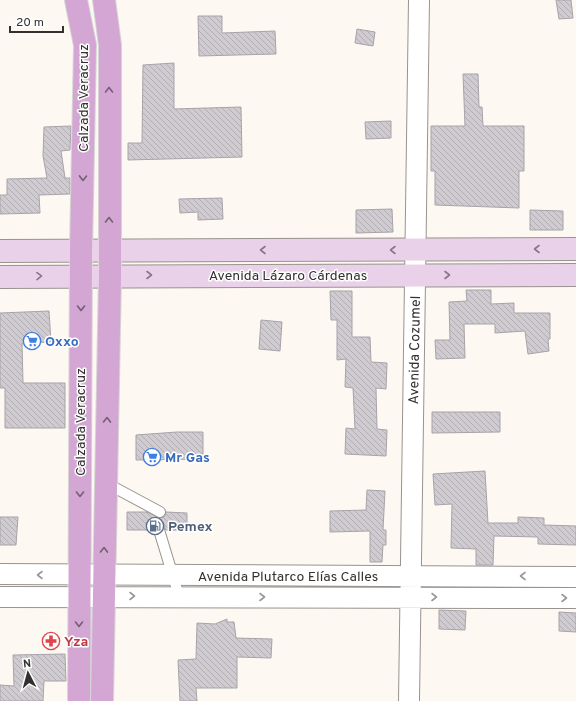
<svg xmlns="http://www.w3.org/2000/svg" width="576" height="701" font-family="Overpass,sans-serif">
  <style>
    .building { fill: url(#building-back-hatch); stroke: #a7a3a9 }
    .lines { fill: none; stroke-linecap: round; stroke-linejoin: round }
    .lane-casing { stroke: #98938e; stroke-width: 12 }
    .street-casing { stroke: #98938e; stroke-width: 22 }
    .secondary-casing { stroke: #98938e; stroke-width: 24 }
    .primary-casing { stroke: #d6d6d5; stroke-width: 24 }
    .lane { stroke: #fff; stroke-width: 10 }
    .street { stroke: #fff; stroke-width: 20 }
    .secondary { stroke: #e9d2e9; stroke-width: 22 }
    .primary { stroke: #d3a6d4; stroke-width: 22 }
    .oneway { stroke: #736071 }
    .oneway2 { stroke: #857983 }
    .oneway3 { stroke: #999897 }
    .labels { text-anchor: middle; stroke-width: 3; stroke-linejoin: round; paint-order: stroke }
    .street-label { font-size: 14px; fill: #33312f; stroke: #fff }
    .shop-label { font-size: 14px; font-weight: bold; fill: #366cbe; stroke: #fff; text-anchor: start }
    .service-label { font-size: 14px; font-weight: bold; fill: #4e5e75; stroke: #fff; text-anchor: start }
    .health-label { font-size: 14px; font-weight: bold; fill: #be3a42; stroke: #fff; text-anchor: start }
  </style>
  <defs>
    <pattern id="building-back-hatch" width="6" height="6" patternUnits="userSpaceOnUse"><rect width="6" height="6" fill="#cfcbd1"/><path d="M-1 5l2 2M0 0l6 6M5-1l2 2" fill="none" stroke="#b2afb4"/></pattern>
  </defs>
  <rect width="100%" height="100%" fill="#fef8f3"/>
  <path class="building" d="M556,0h15l2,18 -14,1z
    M198,16h24v17l53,-2 1,23 -77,2z
    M357,29l18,3 -2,14 -18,-3z
    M174,63v46l67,-2 1,50 -114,3v-17h14l1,-78z
    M463,74h15l1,33h3l1,19h41v45h-5v37l-84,-3v-34h-4v-45h34z
    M391,121v17l-25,1 -1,-17z
    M71,126l-1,24 -9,1 4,27h5v16l-31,1 1,18 -40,1v-19h7v-16l40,-1 -4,-22 1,-29z
    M222,198l1,21 -25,1v-8l-18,1 -1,-14z
    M392,209l1,23 -37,1v-23z
    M530,210l33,1v19h-33z
    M466,290h25v14l23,-1v10h36v26h-2l1,12 -21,3 -3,-23 -30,2v-9h-31l1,34 -29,1 -1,-19h15l-1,-38 18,-1z
    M330,291h22v46h18l1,25 16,1 -1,26 -10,-1 1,41 10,1 -1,26 -41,-2 1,-26 9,1 -2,-41 -8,-1 1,-28 -9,1v-40h-6z
    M49,311l2,31 -29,1 1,40h42v45h-60v-40h-5v-75z
    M261,320l21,2 -2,29 -21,-2z
    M432,412h68v20l-68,1z
    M177,432h26v27l-67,1v-25z
    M485,471l3,52h30v-6l26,1v7l32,1v19l-38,-1v-7l-44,-1 -1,29h-17v-16l-25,-1 1,-44 -17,1 -2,-31z
    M367,490l18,1 -2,39h3v15h-3l-1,17h-12v-31l-40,1v-21l36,-1z
    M127,512h20l13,6 4,-1 2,-5 21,1v17h-21l-2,-4 -4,-2 -5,1 -2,5h-26z
    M0,517h18l-2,28h-16z
    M439,610l27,1 -1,19 -26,-1z
    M559,612l17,1v19l-17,-1z
    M227,619v3h7l2,16 36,1 -1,19 -34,-1v31h-41l1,13h-17l-2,-41 18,-1 1,-36 18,1z
    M65,654l1,27h-22l-1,20h-43v-16l14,1 -1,-31z"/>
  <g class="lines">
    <defs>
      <path id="lane" d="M106,483l54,29
        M159,530l20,66"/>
      <path id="street" d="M0,574l576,3
        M0,597l576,1
        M409,701l10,-701"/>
      <path id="secondary" d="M0,251l576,-2
        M0,277l576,-2"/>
      <path id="primary" d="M76,0l9,45 -4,206 -2,450
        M102,701l8,-426v-230l-6,-45"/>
    </defs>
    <use href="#lane" class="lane-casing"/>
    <use href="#street" class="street-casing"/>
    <use href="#secondary" class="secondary-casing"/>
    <use href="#primary" class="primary-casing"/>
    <use href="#lane" class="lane"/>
    <use href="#street" class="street"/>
    <use href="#secondary" class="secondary"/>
    <use href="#primary" class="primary"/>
  </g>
  <defs><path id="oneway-chevron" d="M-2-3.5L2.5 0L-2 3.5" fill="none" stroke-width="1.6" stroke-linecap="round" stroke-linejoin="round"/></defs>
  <g class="oneway">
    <use href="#oneway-chevron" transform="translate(109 90) rotate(-90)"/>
    <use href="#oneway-chevron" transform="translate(83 178) rotate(91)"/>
    <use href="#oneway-chevron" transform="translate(109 220) rotate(-90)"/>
    <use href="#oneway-chevron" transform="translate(81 308) rotate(90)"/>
    <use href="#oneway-chevron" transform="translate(107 420) rotate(-89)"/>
    <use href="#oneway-chevron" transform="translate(80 494) rotate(90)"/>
    <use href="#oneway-chevron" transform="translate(104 550) rotate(-89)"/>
    <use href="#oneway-chevron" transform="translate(79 624) rotate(90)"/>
  </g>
  <g class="oneway2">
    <use href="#oneway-chevron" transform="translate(537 249) rotate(180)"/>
    <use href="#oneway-chevron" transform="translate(263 250) rotate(180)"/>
    <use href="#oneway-chevron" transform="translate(393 250) rotate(180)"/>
    <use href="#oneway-chevron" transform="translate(149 275)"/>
    <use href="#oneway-chevron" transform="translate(447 275)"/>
    <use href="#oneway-chevron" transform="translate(39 276) rotate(-1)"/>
  </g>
  <g class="oneway3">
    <use href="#oneway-chevron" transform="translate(40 575) rotate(-180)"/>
    <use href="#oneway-chevron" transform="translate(523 576) rotate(-180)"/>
    <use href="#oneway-chevron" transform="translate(132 596)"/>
    <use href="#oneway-chevron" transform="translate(262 597)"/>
    <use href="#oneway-chevron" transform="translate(434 597)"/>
    <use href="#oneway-chevron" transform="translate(564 598)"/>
  </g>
  <defs>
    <symbol id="supermarket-ring" viewBox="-11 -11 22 22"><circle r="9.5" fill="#fff" stroke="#3f7fe0" stroke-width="1.5"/><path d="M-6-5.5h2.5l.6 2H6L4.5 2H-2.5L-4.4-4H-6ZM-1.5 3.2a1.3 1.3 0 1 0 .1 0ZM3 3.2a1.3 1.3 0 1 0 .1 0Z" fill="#3f7fe0"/></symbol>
    <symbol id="fuel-ring" viewBox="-11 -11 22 22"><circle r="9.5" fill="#fff" stroke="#5c6f8a" stroke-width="1.5"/><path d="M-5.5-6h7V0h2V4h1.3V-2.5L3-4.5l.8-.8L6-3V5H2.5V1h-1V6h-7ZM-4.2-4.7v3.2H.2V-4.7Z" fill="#5c6f8a"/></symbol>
    <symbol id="pharmacy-ring" viewBox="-11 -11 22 22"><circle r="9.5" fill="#fff" stroke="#e0444e" stroke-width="1.5"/><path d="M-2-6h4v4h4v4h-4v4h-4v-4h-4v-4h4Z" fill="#e0444e"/></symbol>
  </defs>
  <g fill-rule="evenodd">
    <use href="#supermarket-ring" x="22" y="331" width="20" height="20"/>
    <use href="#supermarket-ring" x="142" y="447" width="20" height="20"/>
    <use href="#fuel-ring" x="145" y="516" width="20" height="20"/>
    <use href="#pharmacy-ring" x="41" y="631" width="20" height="20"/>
  </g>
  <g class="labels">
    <g class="street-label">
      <text transform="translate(83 98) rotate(-90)" y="5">Calzada Veracruz</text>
      <text x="288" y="280">Avenida Lázaro Cárdenas</text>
      <text transform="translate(414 350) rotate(-89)" y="5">Avenida Cozumel</text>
      <text transform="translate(80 422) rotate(-90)" y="5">Calzada Veracruz</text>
      <text x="288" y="581">Avenida Plutarco Elías Calles</text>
    </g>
    <g class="shop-label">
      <text x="45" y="346">Oxxo</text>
      <text x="165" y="462">Mr Gas</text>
    </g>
    <g class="service-label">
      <text x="168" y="531">Pemex</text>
    </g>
    <g class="health-label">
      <text x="64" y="646">Yza</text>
    </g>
  </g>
  <g transform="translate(28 673) rotate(354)" stroke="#ffffff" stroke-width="3" paint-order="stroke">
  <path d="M0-3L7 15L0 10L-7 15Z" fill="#33312f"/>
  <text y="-6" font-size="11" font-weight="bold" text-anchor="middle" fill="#33312f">N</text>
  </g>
  <path d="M10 26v6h53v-6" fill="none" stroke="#33312f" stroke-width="2"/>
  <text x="16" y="26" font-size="12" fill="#33312f" stroke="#ffffff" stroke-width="3" paint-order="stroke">20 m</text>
</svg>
